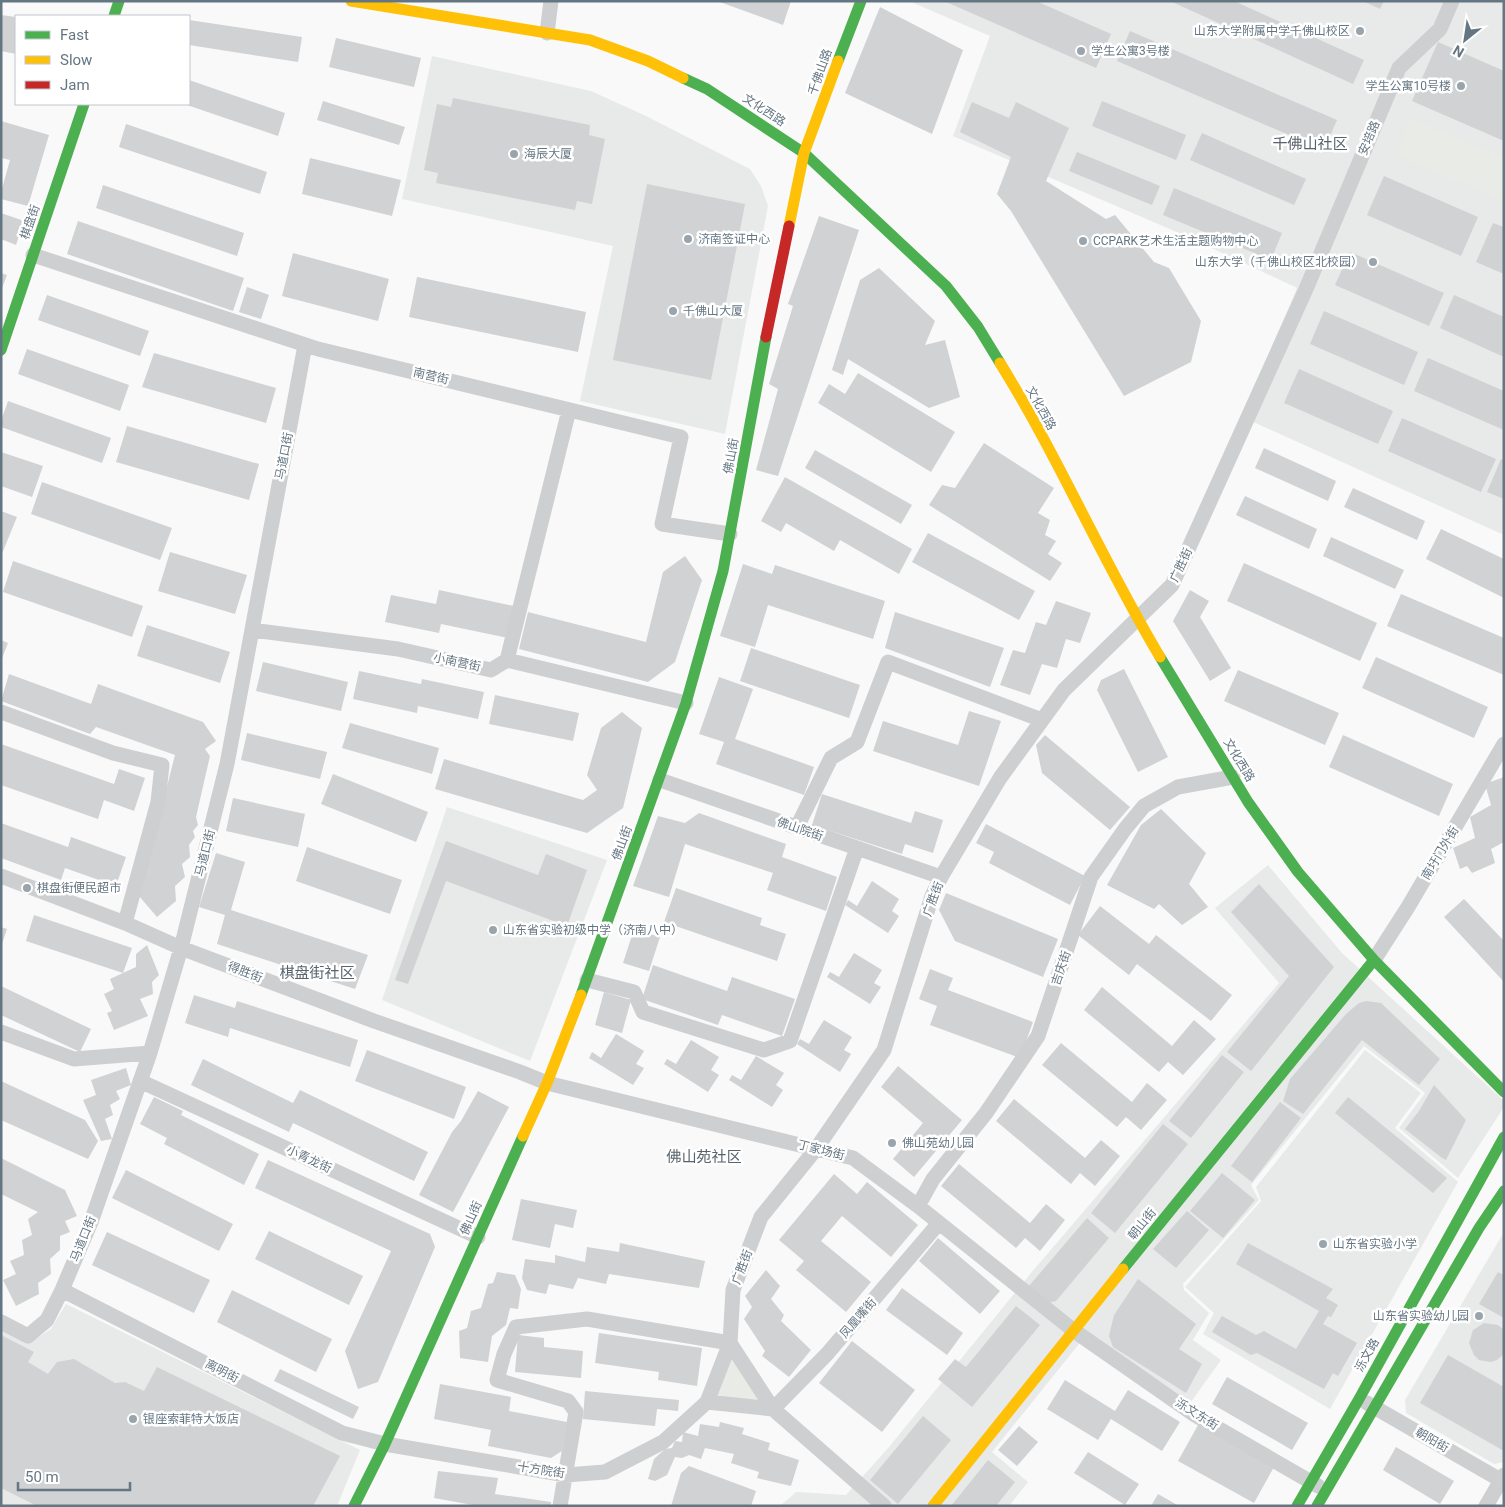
<svg xmlns="http://www.w3.org/2000/svg" width="1505" height="1507" font-family="Roboto,'Noto Sans SC',sans-serif">
  <style>
    .built { fill: #e8e9e9 }
    .green { fill: #e8ebe6 }
    .building { fill: #d0d2d3 }
    .lines { fill: none; stroke-linecap: round; stroke-linejoin: round }
    .street { stroke: #cecfd0; stroke-width: 15 }
    .fast { stroke: #4caf50; stroke-width: 11 }
    .slow { stroke: #ffc107; stroke-width: 11 }
    .jam { stroke: #c62828; stroke-width: 11 }
    .poi-dot { fill: #99a4ac; stroke: #fff; stroke-width: 2 }
    .labels { text-anchor: middle; stroke-width: 5; stroke-linejoin: round; paint-order: stroke }
    .poi-label { font-size: 12px; fill: #657683; stroke: #fff; text-anchor: start }
    .street-label { font-size: 12px; fill: #657683; stroke: #fff }
    .quarter-label { font-size: 15px; fill: #57646e; stroke: #fff }
  </style>
  <rect width="100%" height="100%" fill="#f9f9f9"/>
  <path class="built" d="M909,1h595v534l-262,-118 55,-129 -111,-52 -233,-100 37,-100z
    M432,56l159,35 55,25 104,53 11,17 7,20 -43,228 -145,-33 33,-155 -211,-47z
    M447,807l160,53 -77,201 -148,-61z
    M1268,865l74,88 162,148v6l-46,71 -59,-50 26,-35 -61,-47 -113,139 8,15 -76,84 1,6 25,23 -16,27 28,20 -30,42 -104,-68 -95,118 36,30 -19,24h-229l16,-14 50,3 43,-48 142,-174 248,-290 -64,-75z
    M1365,1050l56,43 -26,35 63,54 -128,227 -127,-75 11,-21 -29,-26 76,-86 -5,-14z
    M1504,1232v230l-10,2 -88,-51 -1,-13z
    M66,1304l294,146 -23,56h-336v-178l30,14 20,-13z"/>
  <path class="green" d="M1411,119l93,39v43l-109,-46z
    M731,1351l33,55 -49,-6z"/>
  <path class="building" d="M717,1h74l-8,24z
    M944,1h92l75,33 -15,34z
    M1170,1h64l130,59 -11,24z
    M1363,1h21l-4,8z
    M880,7l83,43 -31,84 -87,-41z
    M1,15l15,2v37l-15,-3z
    M189,20l113,17 -4,25 -109,-17z
    M1130,31l207,89 -13,30 -207,-89z
    M336,38l85,20 -7,29 -85,-20z
    M1438,42l66,29v70l-92,-40z
    M189,80l96,33 -7,23 -94,-32h5z
    M453,98l137,27 -1,10 16,4 -13,65 -15,-3 -2,9 -139,-27 2,-10 -14,-3 13,-66 14,3z
    M323,101l82,26 -6,18 -82,-25z
    M1102,101l84,34 -10,25 -84,-34z
    M972,102l37,16 7,-16 53,26 -23,53 60,38 9,-4 39,47 15,6 32,53 -10,41 -67,34 -113,-185 -14,-17 14,-37 -51,-25z
    M1,121l48,14 -21,71 -27,-7v-7l9,-32 -9,-2z
    M126,124l141,48 -7,22 -141,-47z
    M1202,133l104,46 -12,26 -104,-45z
    M1077,152l83,34 -8,19 -83,-34z
    M310,158l91,22 -9,36 -90,-22z
    M1384,176l94,41 -17,39 -94,-41z
    M647,184l98,20 -34,176 -98,-20z
    M103,185l141,48 -7,23 -141,-48z
    M1174,188l108,45 -11,27 -108,-45z
    M1,213l23,8 -8,24 -15,-6z
    M819,216l40,14 -81,246 -22,-6 22,-81 -9,-5 24,-78 -5,-2z
    M78,221l166,57 -11,33 -166,-57z
    M1493,223l11,4v47l-28,-12z
    M1350,252l94,41 -15,33 -94,-41z
    M293,253l96,26 -11,42 -96,-25z
    M879,268l56,53 -10,24 20,-5 15,57 -31,11 -81,-49 -5,16 -11,-5 28,-90z
    M1,273l6,2 -6,16z
    M417,277l169,35 -8,40 -169,-35z
    M247,287l22,8 -8,24 -22,-7z
    M47,295l102,36 -9,25 -102,-36z
    M1454,295l50,22v40l-64,-29z
    M1324,311l94,41 -14,33 -94,-41z
    M27,349l102,36 -9,26 -102,-37z
    M154,353l122,35 -10,35 -124,-36z
    M1428,358l76,33v39l-90,-39z
    M1299,369l94,42 -15,33 -94,-41z
    M858,373l97,59 -24,40 -113,-69 11,-19 16,10z
    M8,401l103,37 -9,25 -101,-36v-6z
    M1402,418l94,41 -15,33 -93,-41z
    M127,426l132,38 -10,36 -133,-38z
    M984,443l70,45 -16,25 12,7 -5,15 11,6 -8,13 14,9 -12,18 -121,-76 13,-20 13,3z
    M1264,448l72,33 -8,20 -73,-33z
    M815,450l97,55 -11,19 -96,-56z
    M1,452l42,14 -11,31 -31,-11z
    M1501,459l3,1v39l-17,-7z
    M785,477l127,72 -13,25 -59,-34 -6,11 -48,-28 -5,9 -20,-11z
    M42,482l130,46 -12,32 -129,-46z
    M1353,488l72,33 -8,19 -73,-33z
    M1245,496l72,33 -8,20 -73,-34z
    M1,511l16,6 -16,39z
    M1441,529l63,30v39l-78,-39z
    M928,533l107,58 -16,29 -107,-58z
    M1331,537l73,33 -9,19 -72,-33z
    M170,552l77,23 -12,39 -77,-23z
    M685,556l17,24 -27,82 -27,20 -129,-33 9,-37 118,30 17,-70z
    M13,561l130,45 -11,31 -129,-45z
    M1244,563l133,60 -17,38 -133,-60z
    M743,564l29,10 3,-9 110,36 -12,38 -105,-34 -13,42 -35,-11z
    M439,590l75,16 -6,32 -67,-14 -2,9 -54,-11 6,-27 45,9z
    M1190,590l19,11 -9,16 31,51 -21,13 -37,-60z
    M1401,594l103,44v37l-117,-49z
    M1056,601l35,12 -11,30 -14,-4 -9,29 -15,-4 -12,31 -30,-10 13,-35 12,3 11,-31 10,3z
    M895,612l109,36 -14,39 -105,-39z
    M147,625l83,27 -10,31 -83,-27z
    M1,640l7,3 -7,18z
    M751,648l109,37 -11,33 -109,-37z
    M1376,657l112,50 -14,31 -112,-50z
    M263,662l85,20 -7,29 -85,-20z
    M1124,669l44,88 -30,15 -41,-82 4,-10z
    M1238,670l101,43 -14,32 -101,-44z
    M359,671l62,13 1,-5 62,13 -6,27 -60,-13 -1,7 -64,-14z
    M9,674l82,30 7,-20 105,38 13,19 -11,8 5,7 -14,61 2,8 -5,6 2,6 -6,8 1,12 -8,7 3,13 -10,9 1,15 -19,16 -18,-21 36,-141 -79,-28 -6,7 -89,-33z
    M719,677l34,12 -18,50 79,28 -10,28 -88,-31 8,-22 -25,-8z
    M495,695l84,18 -6,28 -84,-17z
    M969,711l32,10 -22,65 -106,-35 10,-30 75,24z
    M622,712l20,16 -19,80 -36,25 -152,-44 9,-30 139,41 14,-10 -10,-15 14,-47z
    M350,723l89,25 -7,26 -90,-26z
    M247,733l80,19 -7,27 -79,-19z
    M1045,735l85,72 -20,23 -68,-57 -6,-28z
    M1343,735l110,49 -14,32 -110,-49z
    M1,744l113,40 5,-15 26,9 -11,33 -30,-11 -6,19 -97,-34z
    M333,774l95,38 -12,30 -95,-38z
    M1504,777v65l-13,7 4,14 -23,10 -5,-7 -7,3 -7,-21 22,-10 -5,-21 21,-12 -6,-21z
    M822,794l89,29 4,-12 28,9 -10,33 -28,-9 -3,10 -90,-29z
    M233,798l72,16 -7,33 -72,-16z
    M1161,809l45,44 -17,31 19,23 -26,18 -23,-21 -5,5 -47,-24 34,-60z
    M699,813l87,31 -4,13 55,20 -11,34 -59,-21 6,-17 -88,-29 -16,53 -36,-11 25,-70 27,7z
    M1,823l67,24 3,-10 55,20 -10,29 -51,-18 -4,12 -60,-22z
    M986,824l99,52 -15,29 -81,-42 5,-11 -18,-9z
    M446,841l92,34 8,-21 41,16 -20,56 -121,-45 -38,103 -13,-4z
    M307,847l95,33 -12,34 -94,-33z
    M216,853l29,9 -14,48 137,45 -13,34 -138,-45 8,-29 -26,-8z
    M872,881l27,18 -7,12 7,5 -11,17 -43,-28 3,-5 9,6z
    M1259,884l75,83 -83,104 -24,-19 62,-76 -58,-64z
    M676,888l86,30 -2,7 26,9 -9,27 -113,-39z
    M946,893l112,46 -15,38 -88,-36 -16,-31z
    M1464,899l40,42v41l-60,-65z
    M1100,906l49,38 7,-9 76,60 -21,26 -74,-57 -8,11 -51,-40z
    M34,915l98,33 -9,25 13,-6v-13l11,-9 12,30 -7,7 1,12 -13,5 8,17 -34,14 -7,-17 5,-2 -8,-17 10,-5 -4,-10 13,-6 -97,-32z
    M1,927l6,2 -5,15h-1z
    M634,929l26,8 -11,34 -26,-8z
    M854,953l28,17 -8,13 7,4 -11,17 -43,-27 3,-5 9,5z
    M653,965l74,26 5,-14 63,22 -13,37 -60,-21 -4,10 -76,-26z
    M930,969l23,9 -5,12 85,32 -13,36 -90,-33 7,-19 -18,-7z
    M1,986l90,43 -11,23 -79,-37z
    M1102,987l70,59 22,-26 22,19 -33,36 -15,-13 -9,10 -75,-62z
    M604,992l27,8 -9,33 -27,-8z
    M194,995l41,13 2,-7 121,39 -8,27 -120,-39 -2,9 -43,-14z
    M1366,1001l15,2 59,56 -21,26 -57,-45 -59,74 -20,-13 7,-22 56,-65 13,-11z
    M824,1020l28,17 -8,13 7,4 -11,18 -43,-28 3,-5 9,5z
    M616,1034l28,17 -8,13 8,4 -11,17 -44,-27 3,-6 9,6z
    M691,1040l28,17 -8,13 8,5 -11,17 -44,-28 3,-5 9,5z
    M1061,1043l71,59 15,-19 20,17 -26,30 -15,-13 -9,10 -75,-62z
    M367,1050l99,37 -12,32 -99,-38z
    M1222,1055l22,17 -53,66 -22,-17z
    M756,1056l28,17 -8,12 7,5 -11,17 -43,-27 3,-5 9,5z
    M203,1059l90,44 7,-13 128,62 -14,29 -121,-58 -4,9 -98,-47z
    M898,1066l64,54 -48,57 -21,-18 30,-36 -42,-36z
    M126,1068l5,17 -15,6 4,8 -10,6 3,10 -8,4 7,20 -11,2 -18,-41 13,-5 -5,-15z
    M1,1081l84,39 13,21 -10,18 -87,-39z
    M1434,1085l32,35 -20,40 -4,-2 -37,-29 14,-18z
    M478,1091l31,16 -56,105 -34,-17 33,-63 9,-11z
    M154,1097l29,14 -2,4 78,39 -15,31 -80,-41 3,-6 -27,-14z
    M1348,1097l99,81 -14,15 -98,-80z
    M1014,1099l71,59 16,-18 19,16 -25,30 -15,-13 -9,11 -75,-63z
    M1280,1102l21,16 -49,64 -21,-16z
    M1163,1124l25,20 -73,89 -24,-20z
    M1,1158l64,32 12,26 -12,5 5,11 -10,4v14l-10,9 1,15 -13,9 1,11 -23,12 -13,-26 13,-6 -6,-13 14,-6 -2,-15 10,-5 -4,-16 10,-7 -37,-18z
    M268,1160l162,74 5,13 -57,135 -20,7 -13,-38 46,-100 -136,-63z
    M959,1164l71,59 16,-19 19,16 -25,31 -15,-13 -9,10 -75,-62z
    M126,1170l107,54 -14,27 -107,-53z
    M1222,1173l33,27 -32,38 -33,-27z
    M834,1174l23,20 10,-12 51,43 -27,32 -49,-41 -21,25 50,41 -25,30 -50,-42 8,-9 -25,-21z
    M521,1199l56,11 -4,18 -18,-4 -5,24 -38,-8z
    M1187,1211l22,19 -33,38 -23,-19z
    M1087,1218l22,20 -53,63 -9,2 -18,-17z
    M269,1231l94,45 -14,29 -94,-46z
    M107,1232l103,48 -16,33 -102,-48z
    M938,1238l62,53 -20,23 -61,-53z
    M620,1243l85,18 -6,27 -90,-14 -3,10 -28,-6 -5,11 -24,-5 -3,10 -19,-4 -5,-12 3,-19 30,4v-8l30,7 2,-15 32,5z
    M1248,1243l85,46 -7,9 12,7 -7,12 -3,-1 -5,8 34,19 -19,33 -5,-3 -9,16 -67,-36 -6,2 -39,-23 10,-16 34,19 8,-4 32,18 23,-38 -83,-47z
    M766,1270l14,16 -9,13 13,16 -3,6 30,29 -22,27 -27,-21 3,-5 -21,-32 8,-12 -7,-11z
    M497,1272l18,3 6,14 -3,20 -8,-1 -4,17 -14,11 -4,26 -28,-4 -1,-27 8,-3 4,-17 10,-3 7,-24 5,-1z
    M1498,1272l6,3v43l-25,-14z
    M1138,1279l58,45 -17,25 23,15 -16,29 -73,-46 -4,-11 5,-21z
    M902,1288l61,45 -16,22 -61,-45z
    M232,1290l100,49 -16,33 -99,-50z
    M1016,1306l24,19 -68,82 -34,-28 17,-20 11,8z
    M1484,1323l14,2 6,5v24l-7,6 -6,2 -12,-2 -5,-5 -5,-12 4,-13z
    M599,1333l103,15 -5,38 -39,-6 1,-8 -64,-9z
    M1,1335l33,17 -6,10 20,12 9,-12 17,-3 41,24 10,-1 19,9 13,-24 183,89 -27,50h-276l-36,-18z
    M518,1335l26,3v9l39,4 -2,27 -66,-6z
    M852,1341l63,49 -33,42 -63,-49z
    M1448,1355l56,32v64l-84,-48z
    M280,1369l79,38 -6,12 -79,-38z
    M1227,1377l81,46 -16,27 -80,-46z
    M1065,1380l50,31 13,-21 52,32 -18,29 -51,-32 -13,21 -51,-31z
    M440,1384l71,13 -2,14 58,11 -5,29 -11,7 -63,-12 3,-16 -57,-11z
    M585,1391l94,9 -1,11 -21,-2 -2,17 -72,-7z
    M923,1416l28,24 -53,64 -28,-24z
    M720,1422l24,6 -2,6 28,9 -2,7 31,10 -8,26 -34,-8 2,-6 -28,-9 3,-9 -29,-6 -4,11 -12,-4 -7,3 -7,-1 -8,18 -12,6 -7,-2 6,-20 11,-10 7,-1 3,-7 7,1 1,-10 15,4 2,-12 19,3z
    M1198,1425l76,42 -20,36 -76,-42z
    M1019,1426l19,16 -21,24 -19,-16z
    M1396,1447l58,34 -14,23 -57,-34z
    M1088,1452l51,32 -14,21 -51,-32z
    M988,1460l27,22 -19,24h-45z
    M689,1466l67,25 -5,15h-80l10,-33z
    M438,1471l60,7 -3,16 56,8v4h-73l-44,-8z
    M1158,1494l21,12h-28z"/>
  <g class="lines">
    <path class="street" d="M547,33l4,-32
      M33,255l285,94 363,88 -19,87 68,10
      M252,630l146,19 93,21 16,-10 179,43
      M507,660l62,-250
      M1,712l112,41 49,12 -4,37 -33,121
      M660,780l281,97
      M797,827l34,-69 26,-16 31,-80 154,58
      M1,876l124,47 56,25 193,73 146,51 27,11 306,75 65,48 155,124 122,85 123,71
      M1374,960l34,-53 96,-163
      M587,980l47,12 9,20 121,38 26,-9 67,-193
      M1,1032l73,27 76,-6
      M140,1081l338,156
      M918,1206l15,-27 53,-66 52,-77 53,-159 34,-48 19,-23 34,-19 55,-10
      M62,1290l280,143 43,11 181,31 39,-3 58,-30 44,-40 23,-59 -143,-24 -71,8 -12,27 -7,26 71,21 8,11 -16,94
      M1,1322l27,14 19,-16 15,-30 29,-68 59,-169 31,-105 46,-184 78,-419
      M707,1402l66,7 54,-55 112,-131
      M1367,1403l137,79
      M884,1506l-111,-97 -43,-66 3,-53 28,-73 55,-68 68,-99 48,-154 9,-19 59,-99 64,-88 108,-105 134,-296 93,-221 41,-39 12,-28
      M1486,1506l18,-31"/>
    <path class="fast" d="M114,16l5,-15
      M838,61l23,-60
      M683,78l24,11 97,64 142,133 32,41 22,36
      M1,350l83,-246
      M1160,657l88,145 50,70 76,88 130,132
      M581,995l105,-292 37,-132 43,-234
      M1123,1269l251,-309
      M354,1506l31,-62 138,-308
      M1297,1506l62,-107 145,-262
      M1317,1506l162,-278 25,-37"/>
    <path class="slow" d="M351,1l239,39 58,21 35,17
      M789,226l15,-73 34,-92
      M1000,363c59,95 103,199 160,294
      M523,1136l24,-53 34,-88
      M933,1506l190,-237"/>
    <path class="jam" d="M766,337l23,-111"/>
  </g>
  <g class="poi-dot">
    <circle cx="1360" cy="31" r="5"/>
    <circle cx="1081" cy="51" r="5"/>
    <circle cx="1461" cy="86" r="5"/>
    <circle cx="514" cy="154" r="5"/>
    <circle cx="688" cy="239" r="5"/>
    <circle cx="1083" cy="241" r="5"/>
    <circle cx="1373" cy="262" r="5"/>
    <circle cx="673" cy="311" r="5"/>
    <circle cx="27" cy="888" r="5"/>
    <circle cx="493" cy="930" r="5"/>
    <circle cx="892" cy="1143" r="5"/>
    <circle cx="1323" cy="1244" r="5"/>
    <circle cx="1479" cy="1316" r="5"/>
    <circle cx="133" cy="1419" r="5"/>
  </g>
  <g class="labels">
    <g class="poi-label">
      <text x="1350" y="35" text-anchor="end">山东大学附属中学千佛山校区</text>
      <text x="1091" y="55">学生公寓3号楼</text>
      <text x="1451" y="90" text-anchor="end">学生公寓10号楼</text>
      <text x="524" y="158">海辰大厦</text>
      <text x="698" y="243">济南签证中心</text>
      <text x="1093" y="245">CCPARK艺术生活主题购物中心</text>
      <text x="1363" y="266" text-anchor="end">山东大学（千佛山校区北校园）</text>
      <text x="683" y="315">千佛山大厦</text>
      <text x="37" y="892">棋盘街便民超市</text>
      <text x="503" y="934">山东省实验初级中学（济南八中）</text>
      <text x="902" y="1147">佛山苑幼儿园</text>
      <text x="1333" y="1248">山东省实验小学</text>
      <text x="1469" y="1320" text-anchor="end">山东省实验幼儿园</text>
      <text x="143" y="1423">银座索菲特大饭店</text>
    </g>
    <g class="street-label">
      <text transform="translate(820 72) rotate(-70)" y="4">千佛山路</text>
      <text transform="translate(764 110) rotate(33)" y="4">文化西路</text>
      <text transform="translate(1369 138) rotate(-67)" y="4">安培路</text>
      <text transform="translate(30 222) rotate(-71)" y="4">棋盘街</text>
      <text transform="translate(431 376) rotate(13)" y="4">南营街</text>
      <text transform="translate(1041 408) rotate(61)" y="4">文化西路</text>
      <text transform="translate(284 456) rotate(-79)" y="4">马道口街</text>
      <text transform="translate(731 456) rotate(-80)" y="4">佛山街</text>
      <text transform="translate(1181 565) rotate(-65)" y="4">广胜街</text>
      <text transform="translate(457 662) rotate(12)" y="4">小南营街</text>
      <text transform="translate(1239 760) rotate(59)" y="4">文化西路</text>
      <text transform="translate(800 829) rotate(19)" y="4">佛山院街</text>
      <text transform="translate(622 843) rotate(-70)" y="4">佛山街</text>
      <text transform="translate(205 853) rotate(-76)" y="4">马道口街</text>
      <text transform="translate(1440 853) rotate(-59)" y="4">南圩门外街</text>
      <text transform="translate(933 899) rotate(-69)" y="4">广胜街</text>
      <text transform="translate(1061 968) rotate(-71)" y="4">吉庆街</text>
      <text transform="translate(245 972) rotate(21)" y="4">得胜街</text>
      <text transform="translate(821 1150) rotate(14)" y="4">丁家场街</text>
      <text transform="translate(309 1159) rotate(25)" y="4">小青龙街</text>
      <text transform="translate(471 1218) rotate(-66)" y="4">佛山街</text>
      <text transform="translate(1142 1224) rotate(-51)" y="4">朝山街</text>
      <text transform="translate(83 1239) rotate(-68)" y="4">马道口街</text>
      <text transform="translate(742 1267) rotate(-69)" y="4">广胜街</text>
      <text transform="translate(858 1318) rotate(-49)" y="4">凤凰嘴街</text>
      <text transform="translate(1367 1355) rotate(-61)" y="4">泺文路</text>
      <text transform="translate(222 1371) rotate(27)" y="4">离明街</text>
      <text transform="translate(1197 1414) rotate(32)" y="4">泺文东街</text>
      <text transform="translate(1432 1440) rotate(30)" y="4">朝阳街</text>
      <text transform="translate(541 1470) rotate(9)" y="4">十方院街</text>
    </g>
    <g class="quarter-label">
      <text x="1310" y="149">千佛山社区</text>
      <text x="317" y="978">棋盘街社区</text>
      <text x="704" y="1162">佛山苑社区</text>
    </g>
  </g>
  <rect width="1505" height="1507" fill="none" stroke="#657683" stroke-width="5"/>
  <rect x="15" y="15" width="175" height="90" fill="#ffffff" stroke="#c1c8cd"/>
  <rect x="25" y="31" width="25" height="8" fill="#4caf50" stroke="#c1c8cd"/>
  <text x="60" y="40" font-size="15" fill="#657683">Fast</text>
  <rect x="25" y="56" width="25" height="8" fill="#ffc107" stroke="#c1c8cd"/>
  <text x="60" y="65" font-size="15" fill="#657683">Slow</text>
  <rect x="25" y="81" width="25" height="8" fill="#c62828" stroke="#c1c8cd"/>
  <text x="60" y="90" font-size="15" fill="#657683">Jam</text>
  <g transform="translate(1465 40) rotate(210)" stroke="#ffffff" stroke-width="4" paint-order="stroke">
  <path d="M0-4L9 19L0 12L-9 19Z" fill="#657683"/>
  <text y="-8" font-size="14" font-weight="bold" text-anchor="middle" fill="#657683">N</text>
  </g>
  <path d="M18 1482v8h112v-8" fill="none" stroke="#657683" stroke-width="2.5"/>
  <text x="25" y="1482" font-size="15" fill="#657683" stroke="#ffffff" stroke-width="4" paint-order="stroke">50 m</text>
</svg>
